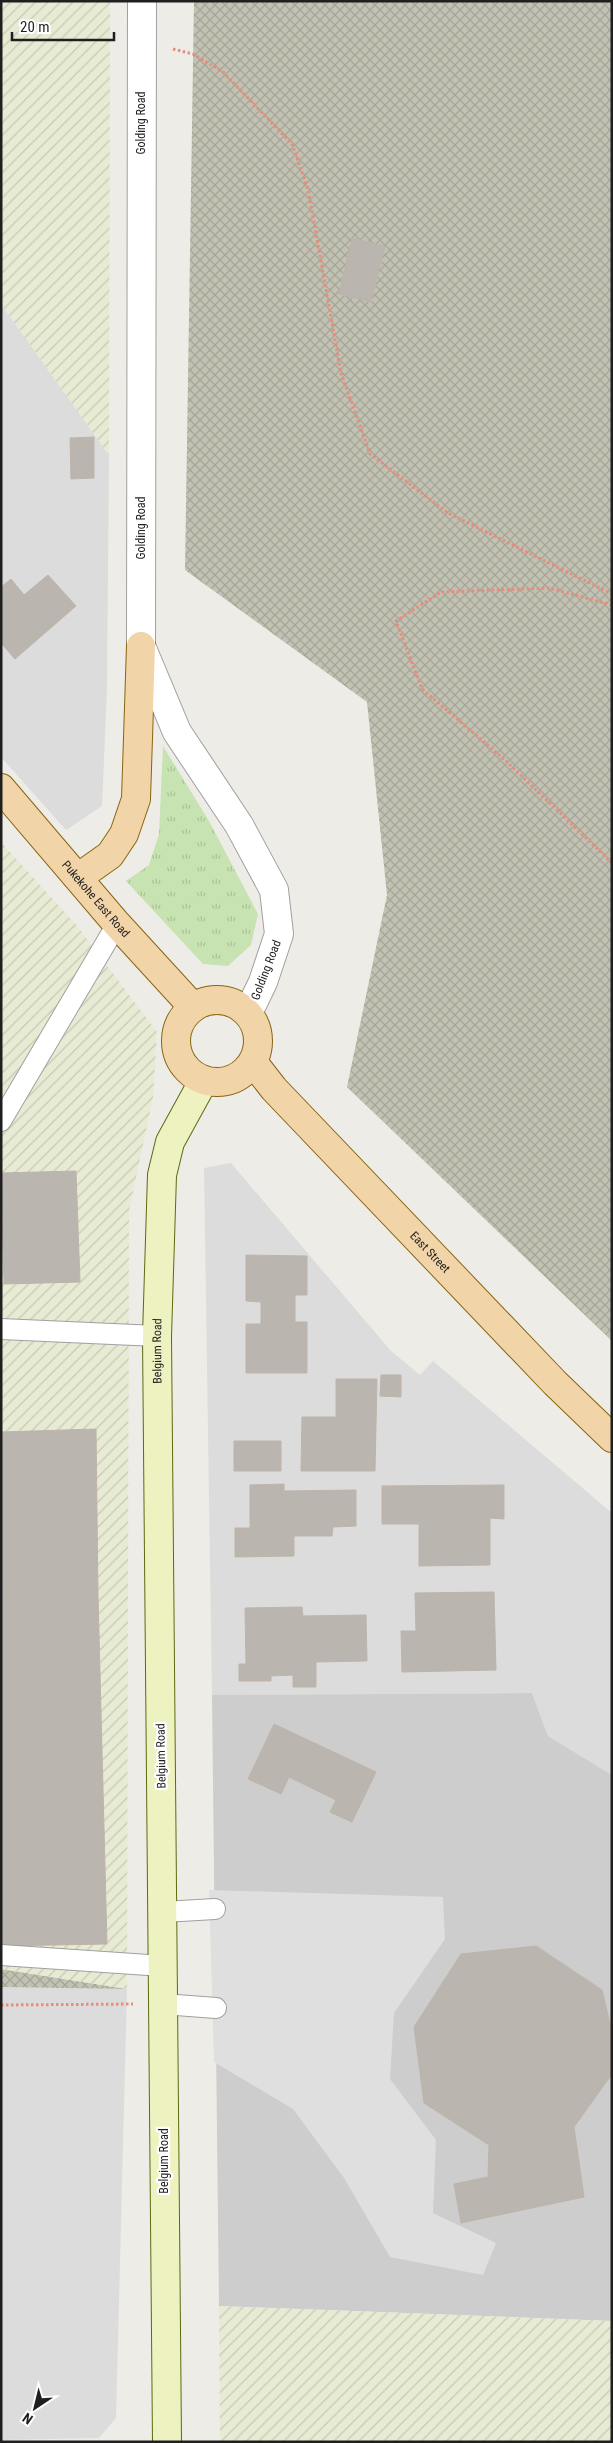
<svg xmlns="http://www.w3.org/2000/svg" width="613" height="2443" font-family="'Roboto Condensed',sans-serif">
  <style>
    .residential { fill: #dddcdc }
    .religious { fill: #cdcdcd }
    .construction { fill: url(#construction-cross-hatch) }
    .farmland { fill: url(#farmland-furrows) }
    .grass { fill: url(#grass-tufts) }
    .parking { fill: #dfdfdf }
    .building { fill: #bbb5af; stroke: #beb4aa }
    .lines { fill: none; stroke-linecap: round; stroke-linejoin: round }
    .lane-casing { stroke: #a0a0a0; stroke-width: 22 }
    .street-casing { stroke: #a0a0a0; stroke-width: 30 }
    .secondary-casing { stroke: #5d6a11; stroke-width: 30 }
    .primary-casing { stroke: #886511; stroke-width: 30 }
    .path { stroke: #ea8b7b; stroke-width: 3; stroke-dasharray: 2.5 2.5; stroke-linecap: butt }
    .lane { stroke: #fff; stroke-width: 20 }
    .street { stroke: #fff; stroke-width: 28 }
    .secondary { stroke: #eef2c0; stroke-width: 28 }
    .primary { stroke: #f1d4a8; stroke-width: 28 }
    .labels { text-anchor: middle; stroke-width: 4.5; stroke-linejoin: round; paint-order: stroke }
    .street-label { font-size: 12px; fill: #1f1f1f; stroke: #fff }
  </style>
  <defs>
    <pattern id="construction-cross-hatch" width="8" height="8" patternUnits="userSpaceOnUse" patternTransform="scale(1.25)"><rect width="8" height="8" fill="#c1c2b2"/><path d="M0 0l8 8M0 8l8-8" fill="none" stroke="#a5a699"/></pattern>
    <pattern id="farmland-furrows" width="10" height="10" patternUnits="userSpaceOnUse" patternTransform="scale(1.25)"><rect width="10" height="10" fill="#e8ebd3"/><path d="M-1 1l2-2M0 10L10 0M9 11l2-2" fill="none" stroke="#c7c9b5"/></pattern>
    <pattern id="grass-tufts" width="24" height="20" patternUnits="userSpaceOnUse" patternTransform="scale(1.25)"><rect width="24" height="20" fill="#c8e3b2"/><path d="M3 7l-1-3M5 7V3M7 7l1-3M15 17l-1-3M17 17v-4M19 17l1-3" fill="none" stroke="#abc299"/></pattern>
  </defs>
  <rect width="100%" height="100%" fill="#eeece6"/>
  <path class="residential" d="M1,304l108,151 -2,233 -5,118 -36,24 -65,-73z
    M231,1163l160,188 29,24 13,-14 179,152v262l-64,-39 -16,-43 -320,2 -8,-527z
    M1,1987l126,2 -11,429 -17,20 -98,2z"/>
  <path class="religious" d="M532,1693l16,43 64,39v546l-393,-15 -7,-611z"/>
  <path class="construction" d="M194,1h418v1340l-265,-254 40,-192 -20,-193 -182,-132z
    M1,1969l126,20 -126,-2z"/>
  <path class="farmland" d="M1,1h109l-1,454 -108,-151z
    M1,842l76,84 80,106 -4,65 -24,114 -2,778 -126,-20z
    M219,2306l393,15v121h-392z"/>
  <path class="grass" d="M163,746l46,75 49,93 -7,31 -23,21 -25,-2 -77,-83 23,-16 10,-31z"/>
  <path class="parking" d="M209,1890l234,7 2,42 -51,74 -4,66 46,61 -3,73 63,30 -13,32 -93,-18 -46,-79 -51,-69 -79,-47z"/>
  <path class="building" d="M352,238l33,8 -14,56 -32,-8z
    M94,437v41l-23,1 -1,-41z
    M48,575l28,31 -61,53 -14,-16v-56l10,-8 13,16z
    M76,1171l4,111 -76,2 -3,-111z
    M246,1255l61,1v39h-12v27h12v51h-61v-49h15v-22l-15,-1z
    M381,1375h20v22l-21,-1z
    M336,1379h41l-2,92h-74l1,-54h34z
    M96,1429l2,166 -97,1v-164z
    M234,1441h47v30h-47z
    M284,1484v7l72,-1v36l-23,1 -1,9h-38v20l-59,1v-29h15v-43z
    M504,1485v34l-14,-1v47l-71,1v-42h-37v-38z
    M494,1592l2,78 -94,2 -1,-41h15l-1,-38z
    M98,1595l9,349 -106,2v-350z
    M302,1607l1,9 63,-1 1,46 -51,1v25h-23v-12l-22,1v5h-32v-17h7l-1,-56z
    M274,1724l102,48 -24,50 -22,-10 6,-12 -47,-23 -8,17 -33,-15z
    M536,1946l66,44 10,42v42l-38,53 10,70 -123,26 -7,-39 34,-7 1,-32 -65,-42 -10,-76 47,-73z"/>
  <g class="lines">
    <defs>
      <path id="lane" d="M1,1121l116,-197
        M1,1329l156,7
        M163,1912l52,-3
        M1,1955l162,11
        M163,2004l53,4"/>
      <path id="street" d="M142,1l-1,645 36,86 62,93 35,65 5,44 -16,48 -15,31"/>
      <g id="secondary">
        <path id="s1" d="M167,2442l-10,-1106 5,-161 8,-33 34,-62"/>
      </g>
      <g id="primary">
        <path id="s2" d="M1,788l116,136 76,83"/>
        <path d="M79,877l31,-22 14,-21 12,-35 5,-153"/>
        <circle cx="217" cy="1041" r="41"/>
        <path id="s3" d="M253,1062l21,27 281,294 57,55"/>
      </g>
    </defs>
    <use href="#lane" class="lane-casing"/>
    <use href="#street" class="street-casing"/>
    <use href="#secondary" class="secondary-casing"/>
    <use href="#primary" class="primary-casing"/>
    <path class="path" d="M173,49l20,5 30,18 69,72 16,45 33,184 29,81 78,59 164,81
      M612,605l-63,-17 -108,4 -45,29 26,68 83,71 107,103
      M1,2005l132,-1"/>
    <use href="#lane" class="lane"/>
    <use href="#street" class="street"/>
    <use href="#secondary" class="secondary"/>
    <use href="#primary" class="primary"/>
  </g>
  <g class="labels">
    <g class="street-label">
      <text transform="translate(141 123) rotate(-90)" y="4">Golding Road</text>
      <text transform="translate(141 528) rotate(-90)" y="4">Golding Road</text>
      <text dy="4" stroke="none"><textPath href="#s2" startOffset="146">Pukekohe East Road</textPath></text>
      <text transform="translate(266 970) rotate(-69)" y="4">Golding Road</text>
      <text dy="4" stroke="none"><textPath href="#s3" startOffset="260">East Street</textPath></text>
      <text dy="4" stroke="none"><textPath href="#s1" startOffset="1091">Belgium Road</textPath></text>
      <text transform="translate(161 1756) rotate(-91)" y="4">Belgium Road</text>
      <text transform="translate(164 2161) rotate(-90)" y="4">Belgium Road</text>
    </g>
  </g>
  <rect width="613" height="2443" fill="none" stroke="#1f1f1f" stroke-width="5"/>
  <g transform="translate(35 2408) rotate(215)" stroke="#ffffff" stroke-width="4" paint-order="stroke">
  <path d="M0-4L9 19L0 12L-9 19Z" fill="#1f1f1f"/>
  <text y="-8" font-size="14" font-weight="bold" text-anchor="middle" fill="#1f1f1f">N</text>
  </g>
  <path d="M12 32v8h102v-8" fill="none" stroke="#1f1f1f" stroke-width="2.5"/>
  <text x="20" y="32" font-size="15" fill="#1f1f1f" stroke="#ffffff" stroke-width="4" paint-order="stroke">20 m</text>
</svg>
